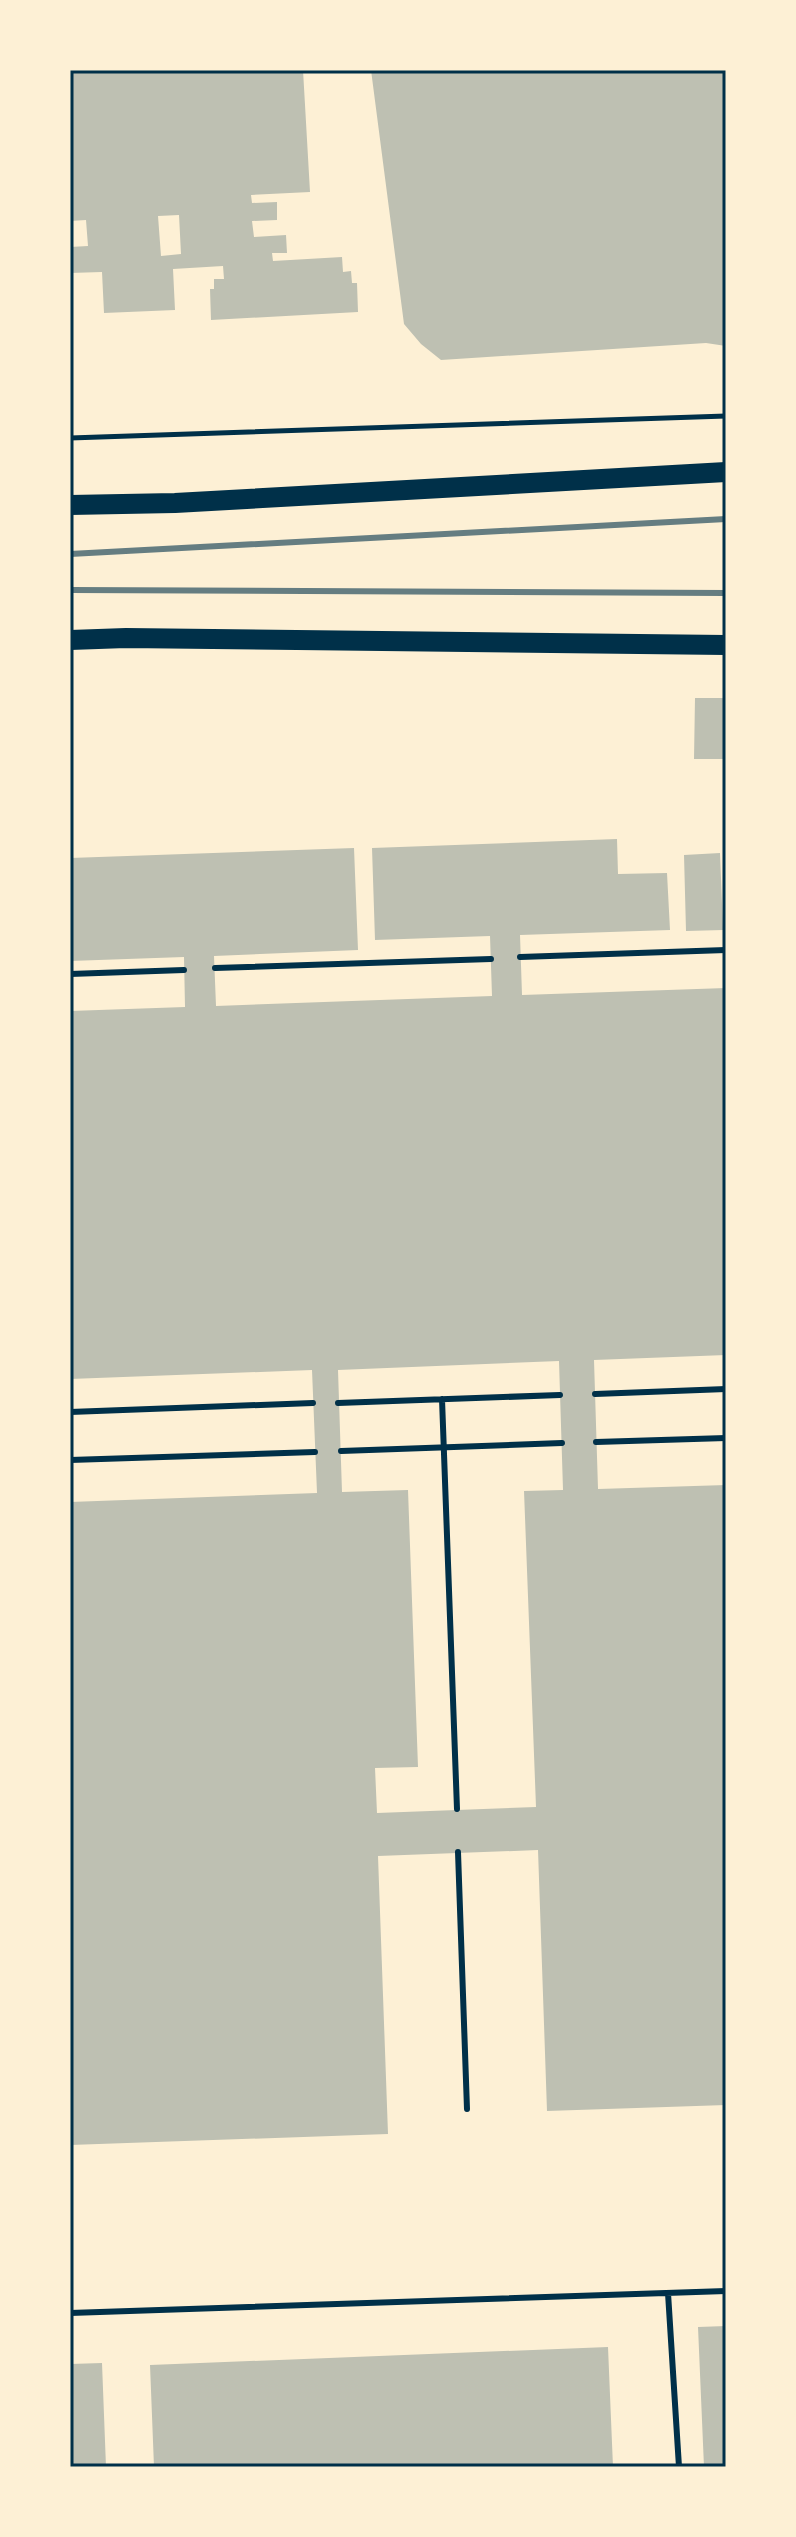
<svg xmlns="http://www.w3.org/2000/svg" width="796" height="2537" font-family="Mulish,sans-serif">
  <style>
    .building { fill: #bec0b2; fill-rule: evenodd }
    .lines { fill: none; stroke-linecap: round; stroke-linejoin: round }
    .path { stroke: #003049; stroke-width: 5 }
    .service { stroke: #003049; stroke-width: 6 }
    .primary { stroke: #003049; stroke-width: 20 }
    .rail { stroke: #657d81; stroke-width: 6 }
    .neatline { fill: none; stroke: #003049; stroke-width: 3 }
  </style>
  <rect width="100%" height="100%" fill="#fdf0d5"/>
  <path class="building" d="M70,70h233l7,122 -59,3 1,8 25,-1v18l-25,1 2,16 32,-2 1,18h-15l1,8 69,-4 1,15 8,-1 1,12h5l1,29 -147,8 -1,-31h4v-10h10l-1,-13 -50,3 2,41 -71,3 -2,-41 -32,1v-26l18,-1 -2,-26 -16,1zM179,215l2,39 -20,2 -3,-40z
    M371,70h355v276l-20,-3 -265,17 -20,-16 -17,-20z
    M695,698h31v61h-32z
    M617,839l1,35 49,-1 3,57 -150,5 2,60 204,-7v367l-132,5 4,129 128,-4v620l-179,6 -9,-261 -160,6 10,278 -318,11v-643l247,-9 -5,-123 -242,9v-368l115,-4 -1,-50 -114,4v-103l284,-10 4,102 -144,6 2,50 276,-10 -2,-60 -115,4 -3,-92zM559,1361l4,129 -39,1 12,316 -159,6 -2,-45 43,-1 -10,-277 -66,2 -4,-122z
    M720,853l3,77 -37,1 -2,-76z
    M726,2326v141h-22l-6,-140z
    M608,2347l5,120h-459l-4,-102z
    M102,2363l4,104h-36v-103z"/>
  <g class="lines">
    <path class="path" d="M70,438l656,-22"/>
    <path class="service" d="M520,957l206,-7
      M215,968l276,-9
      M70,974l114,-4
      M595,1394l131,-5
      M442,1399l15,410
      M338,1403l222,-8
      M70,1412l243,-9
      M596,1442l130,-4
      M341,1451l221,-8
      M70,1460l245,-8
      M458,1852l9,257
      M668,2293l11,174
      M70,2313l656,-22"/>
    <path class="primary" d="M70,505l105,-2 551,-31
      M70,640l56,-2 600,7"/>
    <path class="rail" d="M70,554l656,-35
      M70,590l656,3"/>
  </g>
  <rect width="796" height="2537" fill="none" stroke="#fdf0d5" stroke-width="144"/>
  <rect x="72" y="72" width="652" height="2393" class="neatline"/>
</svg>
